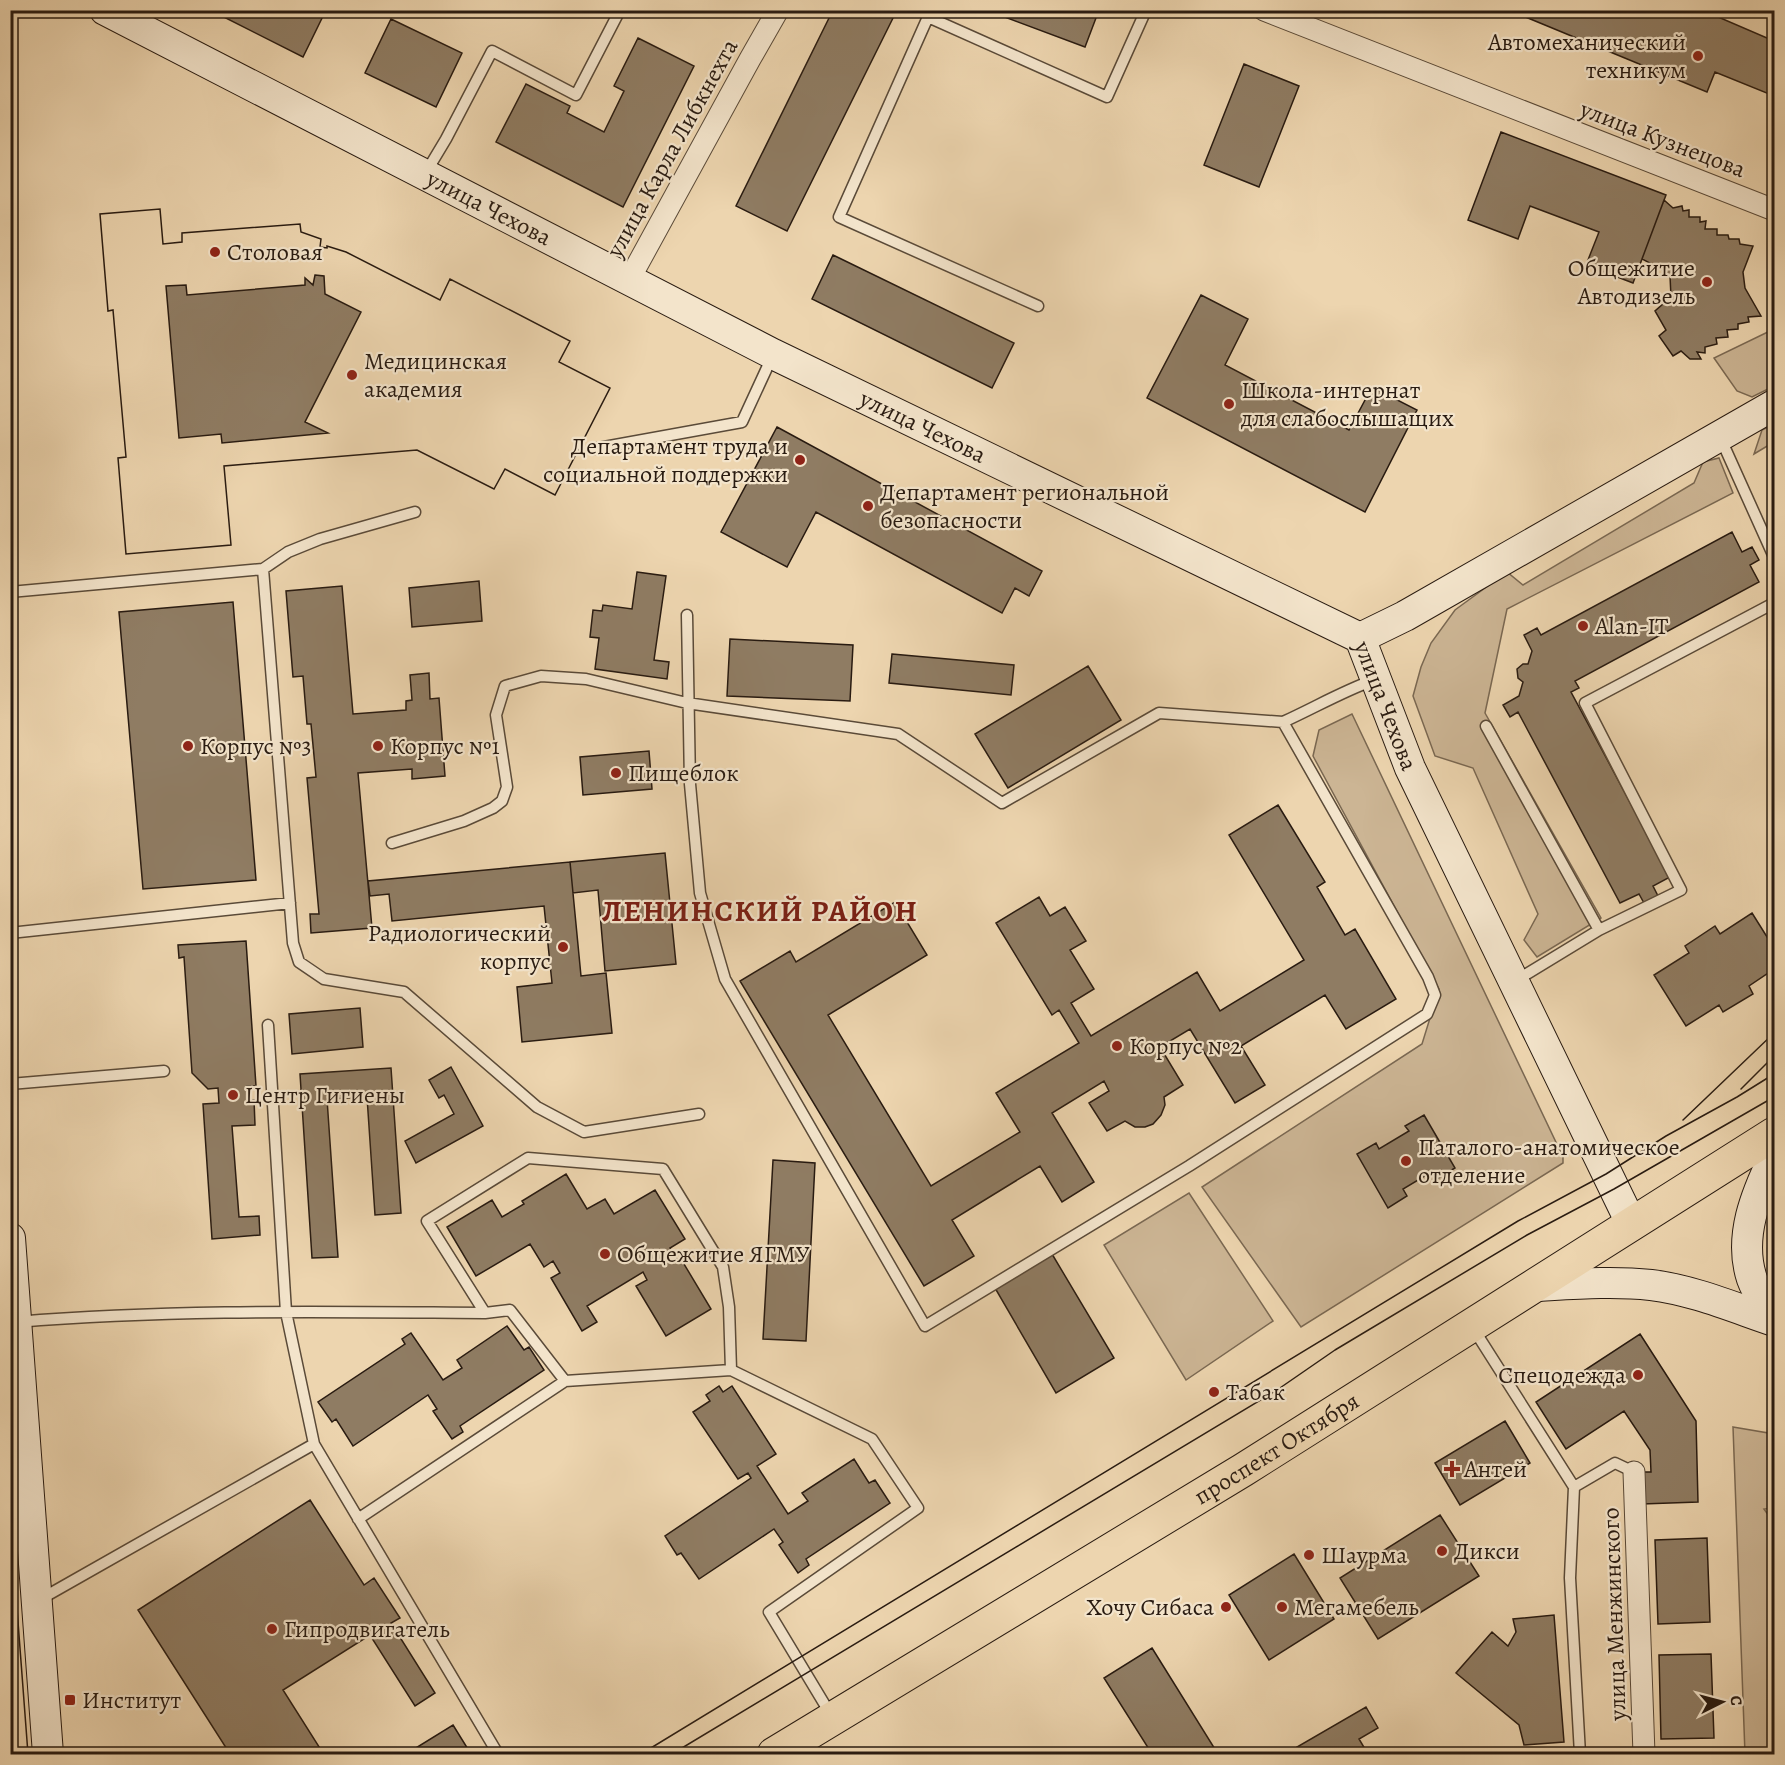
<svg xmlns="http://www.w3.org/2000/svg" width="1785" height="1765" font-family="Alegreya,serif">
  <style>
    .green { fill: #ccb594; stroke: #7a6852; stroke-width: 1.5 }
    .building { fill: #8f7c63; stroke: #291b11; stroke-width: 1.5; fill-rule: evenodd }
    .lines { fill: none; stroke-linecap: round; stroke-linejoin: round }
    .lane-casing { stroke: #5a4a38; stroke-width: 13 }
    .street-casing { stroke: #5a4a38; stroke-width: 23 }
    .secondary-casing { stroke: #291b11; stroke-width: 32 }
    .primary-casing { stroke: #291b11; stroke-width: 35 }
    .lane { stroke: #f3e4cb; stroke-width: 10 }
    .street { stroke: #f3e4cb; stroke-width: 21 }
    .secondary { stroke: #f3e4cb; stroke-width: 30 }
    .primary { stroke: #edd5af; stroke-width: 33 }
    .tram { stroke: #291b11; stroke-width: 1.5 }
    .poi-dot { fill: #8f2418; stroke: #f3e4cb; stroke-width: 2 }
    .labels { text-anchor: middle; stroke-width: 4.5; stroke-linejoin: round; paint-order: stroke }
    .poi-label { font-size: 24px; fill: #291b11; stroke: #f3e4cb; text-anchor: start }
    .street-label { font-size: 24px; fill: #291b11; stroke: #f3e4cb }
    .district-label { font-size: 30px; font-weight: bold; letter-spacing: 1.5px; fill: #7a1f14; stroke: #f3e4cb }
  </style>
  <rect width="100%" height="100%" fill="#edd5af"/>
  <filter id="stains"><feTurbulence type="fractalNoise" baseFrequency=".00333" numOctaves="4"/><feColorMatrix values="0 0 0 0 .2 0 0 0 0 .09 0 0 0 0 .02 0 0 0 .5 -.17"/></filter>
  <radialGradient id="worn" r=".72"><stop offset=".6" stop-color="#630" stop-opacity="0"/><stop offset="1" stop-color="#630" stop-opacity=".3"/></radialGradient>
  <path class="green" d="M1774,329v57l-22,11 -15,-6 -23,-33z
    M1774,424v18l-20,12 8,-24z
    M1719,458l14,35 -226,116 -22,104 116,205 -64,39 -13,-17 14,-26 -65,-146 -38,-12 -22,-60 8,-29 10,-24 24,-33 52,-38 16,13 171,-102 9,-21z
    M1352,714l211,443v6l-262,164 -99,-140 220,-143 17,-55 -126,-233 6,-26z
    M1189,1193l84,128 -87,59 -82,-135z
    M1774,1215v67c-10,-23 -7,-44 0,-67z
    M1733,1427l41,7v74l-10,1 10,14v231h-29z"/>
  <path class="building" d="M210,10h116l-23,47z
    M833,10h64l-110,221 -51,-25z
    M986,10h113l-14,37z
    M1525,10h177l72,31v55l-59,-24 -8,20 -184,-76z
    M391,19l71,34 -26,54 -71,-34z
    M638,38l56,28 -71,141 -127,-65 30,-58 44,22 -3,7 37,19 20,-41 -10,-5z
    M1244,64l55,22 -40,101 -55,-22z
    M1501,132l165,63 -33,88 -47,-18 13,-33 -69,-26 -12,33 -50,-19z
    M1664,200l9,8 9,-2 1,5 6,-1v7h11v5l6,-1 -1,8h12v6h11l1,4h10l1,5 13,2 -10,26 2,16 16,28 -13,1 1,5 -11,2v5l-11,1 1,7 -12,1 1,6 -12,3v6l-8,-1 4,7h-11l-9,-8 -8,5 -14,-20 7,-6 -11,-19 16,-14 -1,-21 -5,-5 -23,-12z
    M160,209l3,35 19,-2v-9l118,-9 1,8 20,7 -1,8 7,1v-2l19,6 94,48 10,-21 120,62 -11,21 51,26 -55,107 -50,-26 -11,20 -77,-39 -193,16 7,79 -105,9 -8,-96 8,-1 -13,-147 -5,1 -8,-97zM315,275l9,1 1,18 36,18 -56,110 23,11 -106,10 -1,-9 -42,4 -13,-152 20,-1 1,10 118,-10v-7l8,7z
    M160,209l3,35 19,-2v-9l118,-9 1,8 20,7 -1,8 7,1v-2l19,6 94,48 10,-21 120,62 -11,21 51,26 -55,107 -50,-26 -11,20 -77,-39 -193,16 7,79 -105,9 -8,-96 8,-1 -13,-147 -5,1 -8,-97z
    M833,255l181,88 -22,45 -180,-89z
    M1201,295l47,24 -23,46 124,65 23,-43 45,23 -52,102 -218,-114z
    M777,427l265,144 -13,25 -14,-8 -13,25 -186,-101 -29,55 -66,-35z
    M1732,532l10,20 10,-5 7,13 -9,5 9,17 -184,99 4,7 -8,4 99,185 -17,9 5,10 -14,7 -5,-9 -19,9 -102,-191 -8,5 -7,-12 16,-9 4,-14 -5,-4 -1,-9 6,-5h5l4,-13 -8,-16 13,-7 4,7z
    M637,572l29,4 -12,84 15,2 -2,17 -72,-10 4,-31 -9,-1 3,-27 9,1 1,-6 29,4z
    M479,581l3,40 -70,6 -3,-39z
    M342,586l11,128 53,-4v-9l6,-1 -2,-25 19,-2 1,26 9,-1 6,78 -33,3v-10l-54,4 14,155 -61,5 -1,-19h9l-12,-136 9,-1 -5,-53h-4l-4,-48 -10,1 -7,-86z
    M233,602l23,278 -113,9 -24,-277z
    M730,639l123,6 -3,56 -123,-5z
    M892,654l122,11 -3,30 -122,-12z
    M1088,666l33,54 -113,68 -33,-54z
    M649,751l3,38 -69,6 -3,-38z
    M1278,805l47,77 -8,5 28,48 10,-6 41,70 -50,30 -21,-34 -84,51 24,39 -30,18 -45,-74 -30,18 23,38 -19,12 1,8 -4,10 -8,9 -8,3h-10l-10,-6 -18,10 -18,-28 20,-12 -5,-10 -52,32 42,69 -32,20 -22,-36 -88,54 22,36 -50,30 -184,-305 50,-30 6,11 99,-60 32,53 -99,60 103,171 89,-54 -24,-39 83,-50 -20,-33 -7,5 -56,-92 43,-26 11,19 15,-9 21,34 -16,9 24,39 -23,14 20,33 106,-64 23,39 84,-51 -75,-125z
    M665,853l11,111 -71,7 -7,-81 -25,3 -3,-31z
    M570,862l11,114 25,-3 6,60 -90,9 -5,-55 35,-4 -8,-77 -152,15 -3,-27 -19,2 -2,-15z
    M1752,913l22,35v21l-25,17 4,8 -30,18 -4,-7 -33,21 -32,-51 35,-22 -4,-7 30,-20 5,8z
    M246,941l10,145h-9l1,15 6,-1 1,25 -23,1 7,91 20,-1 1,19 -48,4 -9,-135 16,-1 -1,-15 -10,1 -16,-16 -8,-116 -5,1 -1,-13z
    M360,1008l3,39 -71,7 -3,-40z
    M451,1067l32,59 -67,37 -11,-22 49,-27 -10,-19 -5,3 -10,-18z
    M391,1068l10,145 -26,2 -8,-118 -40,2 11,158 -26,1 -12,-184z
    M1424,1115l31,53 -18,11 -4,-8 -30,18 4,7 -19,12 -31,-54 19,-11 3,6 30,-18 -4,-5z
    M773,1160l42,3 -9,178 -43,-2z
    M566,1174l21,35 18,-10 9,15 41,-24 30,49 -15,9 8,13 3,-2 30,50 -45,27 -30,-50 11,-6 -4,-8 -56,34 10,16 -15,9 -31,-53 9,-5 -7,-12 -9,6 -14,-23 -54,32 -29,-49 45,-27 10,17 22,-13 -2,-3z
    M1052,1254l62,104 -58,35 -61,-105z
    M507,1326l17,24 5,-3 15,23 -84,56 3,6 -11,7 -19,-28 4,-2 -9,-14 -75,51 -17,-27 -4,3 -14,-20 87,-58 -3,-5 9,-6 32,47 19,-12 -5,-8z
    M1640,1334l56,87 2,81 -56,2 -1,-32h10l-1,-22 -26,-39 -58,38 -30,-47z
    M719,1386l4,6 9,-6 44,68 -19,12 31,48 20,-13 -6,-8 52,-34 15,24 6,-3 15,23 -84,56 3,6 -11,8 -19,-28 4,-3 -9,-13 -75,50 -18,-26 -4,2 -12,-19 86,-58 -3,-5 -10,6 -45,-67 17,-11 -4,-6z
    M1505,1421l25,42 -70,42 -25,-42z
    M310,1500l54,85 10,-7 26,40 -9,5 44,70 -20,13 -45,-71 -87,55 40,63 -3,1h-90l-92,-144z
    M1440,1515l39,61 -101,63 -38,-61z
    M1707,1538l3,84 -52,2 -3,-84z
    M1294,1554l40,65 -65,41 -40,-65z
    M1554,1615l10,127 -40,3 -5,-20 -63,-52 36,-41 16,14 8,-14 -3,-13z
    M1152,1648l66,106h-66l-48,-76z
    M1711,1654l3,84 -53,1 -2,-84z
    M1366,1707l12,21 -19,11 9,15h-67l-4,-7z
    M453,1725l18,29h-65z"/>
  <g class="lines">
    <defs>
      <path id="lane" d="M425,174l21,-35 46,-88 84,44 44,-85
        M1038,306l-199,-89 89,-200 179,80 39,-87
        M1720,437l54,120
        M593,449l149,-27 30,-65
        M415,512l-95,27 -32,13 -25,17 30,374 6,19 25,17 80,13 133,115 47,25 115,-18
        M10,592l253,-23
        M687,615l3,169 10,109 25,86 200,347 264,-160 238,-152 8,-19 -7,-18 -145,-255c31,-14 60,-31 91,-42
        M1486,726l113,204 -84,51
        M392,843l72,-22 29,-13 9,-7 5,-14 -11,-72 9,-29 36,-10 45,3 101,24 211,31 104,69 157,-90 124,9
        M1599,930l82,-40 -96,-187 189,-100
        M10,933l280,-30
        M268,1025l18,287 28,132 184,310
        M10,1084l154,-13
        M485,1313l-58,-92 101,-63 135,11 60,98 6,40 2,63
        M17,1322c155,-13 312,-10 468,-9l25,-3 55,71 -207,138
        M1473,1328l101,159 41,-24 19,9
        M565,1381l166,-11 141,69 46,69 -149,104 62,103
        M1574,1487l-4,91 10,176
        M39,1600l275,-156"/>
      <path id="street" d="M1264,10l510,200
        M629,280l121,-221 28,-49
        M1634,1472l10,282"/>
      <g id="secondary">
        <path id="s1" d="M105,10l668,344 587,284 50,130 222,457"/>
        <path d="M1360,638l45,-22 369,-211"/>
        <path d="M1774,1157c-18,37 -36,80 -22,122 5,14 15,28 22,41"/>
        <path d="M10,1238l38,516"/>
        <path d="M1536,1286c38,-2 77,-5 115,-1 42,5 84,23 123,36"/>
      </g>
      <g id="primary">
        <path id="s2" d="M774,1754l469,-284 531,-336"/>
      </g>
    </defs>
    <use href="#lane" class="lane-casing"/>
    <use href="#street" class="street-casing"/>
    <use href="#secondary" class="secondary-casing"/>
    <use href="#primary" class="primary-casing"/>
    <use href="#lane" class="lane"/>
    <use href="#street" class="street"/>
    <use href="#secondary" class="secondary"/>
    <use href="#primary" class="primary"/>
    <path class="tram" d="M1741,1089l33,-33
      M1683,1120l91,-87
      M10,1516l18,238
      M10,1701l4,53
      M641,1754l877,-533 88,-47 60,-38 71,-39 37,-23
      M672,1754l605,-364 58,-40 192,-115 87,-46 160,-92"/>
  </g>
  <g class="poi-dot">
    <circle cx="1698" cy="56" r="6"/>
    <circle cx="215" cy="252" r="6"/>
    <circle cx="1707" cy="282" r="6"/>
    <circle cx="352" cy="375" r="6"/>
    <circle cx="1229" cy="404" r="6"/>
    <circle cx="800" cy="460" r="6"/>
    <circle cx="868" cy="506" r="6"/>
    <circle cx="1583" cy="626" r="6"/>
    <circle cx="188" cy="746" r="6"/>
    <circle cx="378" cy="746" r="6"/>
    <circle cx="616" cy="773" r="6"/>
    <circle cx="563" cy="947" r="6"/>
    <circle cx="1117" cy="1046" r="6"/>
    <circle cx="233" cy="1095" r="6"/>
    <circle cx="1406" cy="1161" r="6"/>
    <circle cx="605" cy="1254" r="6"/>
    <circle cx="1638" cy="1375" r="6"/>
    <circle cx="1214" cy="1392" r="6"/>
    <path d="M1449 1460h6v6h6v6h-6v6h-6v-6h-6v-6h6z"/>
    <circle cx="1442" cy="1551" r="6"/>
    <circle cx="1309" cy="1555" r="6"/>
    <circle cx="1226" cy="1607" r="6"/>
    <circle cx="1282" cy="1607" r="6"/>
    <circle cx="272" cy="1629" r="6"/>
    <rect x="64" y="1694" width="12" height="12" rx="3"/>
  </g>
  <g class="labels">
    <g class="poi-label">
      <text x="1686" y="50" text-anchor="end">Автомеханический<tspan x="1686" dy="28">техникум</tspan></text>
      <text x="227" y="260">Столовая</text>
      <text x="1695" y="276" text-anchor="end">Общежитие<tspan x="1695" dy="28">Автодизель</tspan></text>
      <text x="364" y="369">Медицинская<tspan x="364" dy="28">академия</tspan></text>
      <text x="1241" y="398">Школа-интернат<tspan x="1241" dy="28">для слабослышащих</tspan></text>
      <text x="788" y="454" text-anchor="end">Департамент труда и<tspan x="788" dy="28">социальной поддержки</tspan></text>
      <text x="880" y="500">Департамент региональной<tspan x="880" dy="28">безопасности</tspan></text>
      <text x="1595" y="634">Alan-IT</text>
      <text x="200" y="754">Корпус №3</text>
      <text x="390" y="754">Корпус №1</text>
      <text x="628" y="781">Пищеблок</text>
      <text x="551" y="941" text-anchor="end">Радиологический<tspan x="551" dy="28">корпус</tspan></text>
      <text x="1129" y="1054">Корпус №2</text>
      <text x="245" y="1103">Центр Гигиены</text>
      <text x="1418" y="1155">Паталого-анатомическое<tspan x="1418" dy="28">отделение</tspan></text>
      <text x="617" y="1262">Общежитие ЯГМУ</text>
      <text x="1626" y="1383" text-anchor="end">Спецодежда</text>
      <text x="1226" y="1400">Табак</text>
      <text x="1464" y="1477">Антей</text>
      <text x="1454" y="1559">Дикси</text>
      <text x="1321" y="1563">Шаурма</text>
      <text x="1214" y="1615" text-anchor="end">Хочу Сибаса</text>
      <text x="1294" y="1615">Мегамебель</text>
      <text x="284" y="1637">Гипродвигатель</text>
      <text x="82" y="1708">Институт</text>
    </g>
    <g class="street-label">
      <text transform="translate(1663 139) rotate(21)" y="8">улица Кузнецова</text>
      <text transform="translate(672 148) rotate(-61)" y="8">улица Карла Либкнехта</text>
      <text dy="8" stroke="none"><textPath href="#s1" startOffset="432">улица Чехова</textPath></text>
      <text dy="8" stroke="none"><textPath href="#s1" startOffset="918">улица Чехова</textPath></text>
      <text dy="8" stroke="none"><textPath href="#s1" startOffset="1476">улица Чехова</textPath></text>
      <text dy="8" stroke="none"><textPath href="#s2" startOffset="588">проспект Октября</textPath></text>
      <text transform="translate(1614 1614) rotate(-92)" y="8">улица Менжинского</text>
    </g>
    <g class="district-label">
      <text x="760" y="921">ЛЕНИНСКИЙ РАЙОН</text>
    </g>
  </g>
  <rect width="1785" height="1765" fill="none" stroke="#edd5af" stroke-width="36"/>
  <rect x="12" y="12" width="1761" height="1741" fill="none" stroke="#291b11" stroke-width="3"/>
  <rect x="18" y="18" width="1749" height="1729" fill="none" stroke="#291b11" stroke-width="1.5"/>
  <g transform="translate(1722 1702) rotate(84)" stroke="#f3e4cb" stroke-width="4.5" paint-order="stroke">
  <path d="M0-4.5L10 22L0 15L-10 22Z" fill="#291b11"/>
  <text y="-9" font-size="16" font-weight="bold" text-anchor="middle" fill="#291b11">С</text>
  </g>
  <rect width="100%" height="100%" filter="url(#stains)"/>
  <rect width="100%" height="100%" fill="url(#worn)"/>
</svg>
